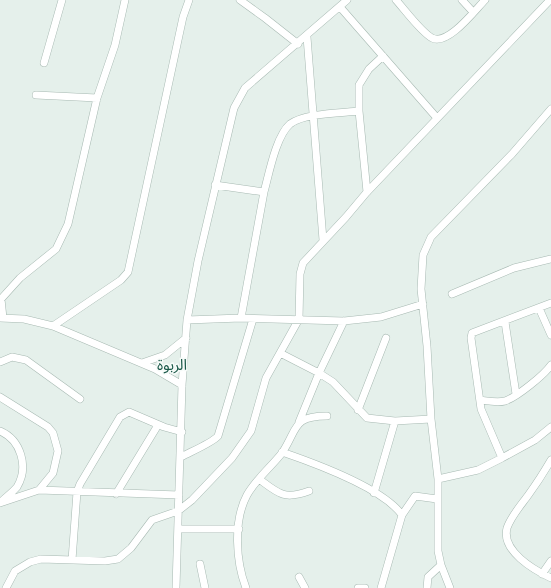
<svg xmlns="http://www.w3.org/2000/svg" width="551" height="588" font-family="'PT Sans Narrow','Noto Sans Arabic',sans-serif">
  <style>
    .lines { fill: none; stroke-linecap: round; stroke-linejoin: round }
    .minor-casing { stroke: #a7b9b2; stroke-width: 8 }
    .minor { stroke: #fff; stroke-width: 7 }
    .labels { text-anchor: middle; stroke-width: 3; stroke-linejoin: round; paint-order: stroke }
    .neighbourhood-label { font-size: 15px; fill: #1b5949; stroke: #f7fbf9 }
  </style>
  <rect width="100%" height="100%" fill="#e5f0eb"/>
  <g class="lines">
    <defs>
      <path id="minor" d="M240,0l25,18 33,26
        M396,0c9,10 25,32 36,38 16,8 43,-28 53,-38
        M462,0l11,12
        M340,7l97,111
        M307,37l16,203
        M44,63l18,-63
        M36,95l61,3
        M215,185l49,7c5,-18 12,-56 26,-68 14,-11 52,-11 69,-13
        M367,192l-8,-81v-26l10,-16 14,-13
        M452,294l62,-26 37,-9
        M539,308l12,27
        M0,318l24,1 29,7 102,43 27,16
        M3,318l-2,-19 19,-21 36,-29 12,-25 29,-126 18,-53 10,-45
        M241,318l23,-126
        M187,320l54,-2 103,3 37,-4 42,-13
        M505,322l11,72
        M53,326l68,-46 7,-8 55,-255 6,-17
        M280,353l39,20 14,9 34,36 28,3 36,-2
        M0,362l12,-5 14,3 54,39
        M142,363l23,-8 21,-17
        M0,397l48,30 5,6 5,18 -5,22 -14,17 -39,13
        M480,400c8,1 17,3 25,1 12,-4 39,-26 46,-36
        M358,410l28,-72
        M299,422l20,-49 25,-52
        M0,431c21,9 29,36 17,56 -4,5 -11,10 -16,15
        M282,452c32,11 101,36 120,63l-21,73
        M181,457c9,-5 31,-14 37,-21l35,-117
        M502,458l33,-18 16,-13
        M551,460c-7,12 -14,23 -22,34 -7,10 -18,22 -22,34 -6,23 27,42 44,50
        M259,479c20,15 25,21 50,12
        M438,479l40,-9 24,-12 -21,-49 -10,-71 1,-5 79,-30
        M39,490l140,5
        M374,493l21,-72
        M116,494l42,-69
        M402,515l13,-19 22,3
        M178,529h61
        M72,560l5,-68 3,-8 40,-67 9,-5 35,15 18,5
        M200,564l5,24
        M542,574l9,-13
        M299,577l6,11
        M6,588l9,-17 15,-9 11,-3 64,2 13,-2 13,-11 21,-28 26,-9 14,-11 40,-42 19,-27 15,-53 33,-59 1,-45 3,-11 43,-46 21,-25 183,-192
        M176,588l6,-203 5,-65 11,-59 36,-153 11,-20 102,-88
        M246,588c-10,-26 -13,-67 1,-93 9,-16 24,-28 35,-42 16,-24 10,-37 45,-37
        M358,588h7
        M427,588l1,-11 13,-12
        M450,588l-9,-23 -3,-14v-72l-7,-60 -4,-73 -6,-57 2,-34 8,-18 81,-83 39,-45"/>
    </defs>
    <use href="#minor" class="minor-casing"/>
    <use href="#minor" class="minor"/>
  </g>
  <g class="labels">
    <g class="neighbourhood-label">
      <text x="172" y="370">الربوة</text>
    </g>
  </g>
</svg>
